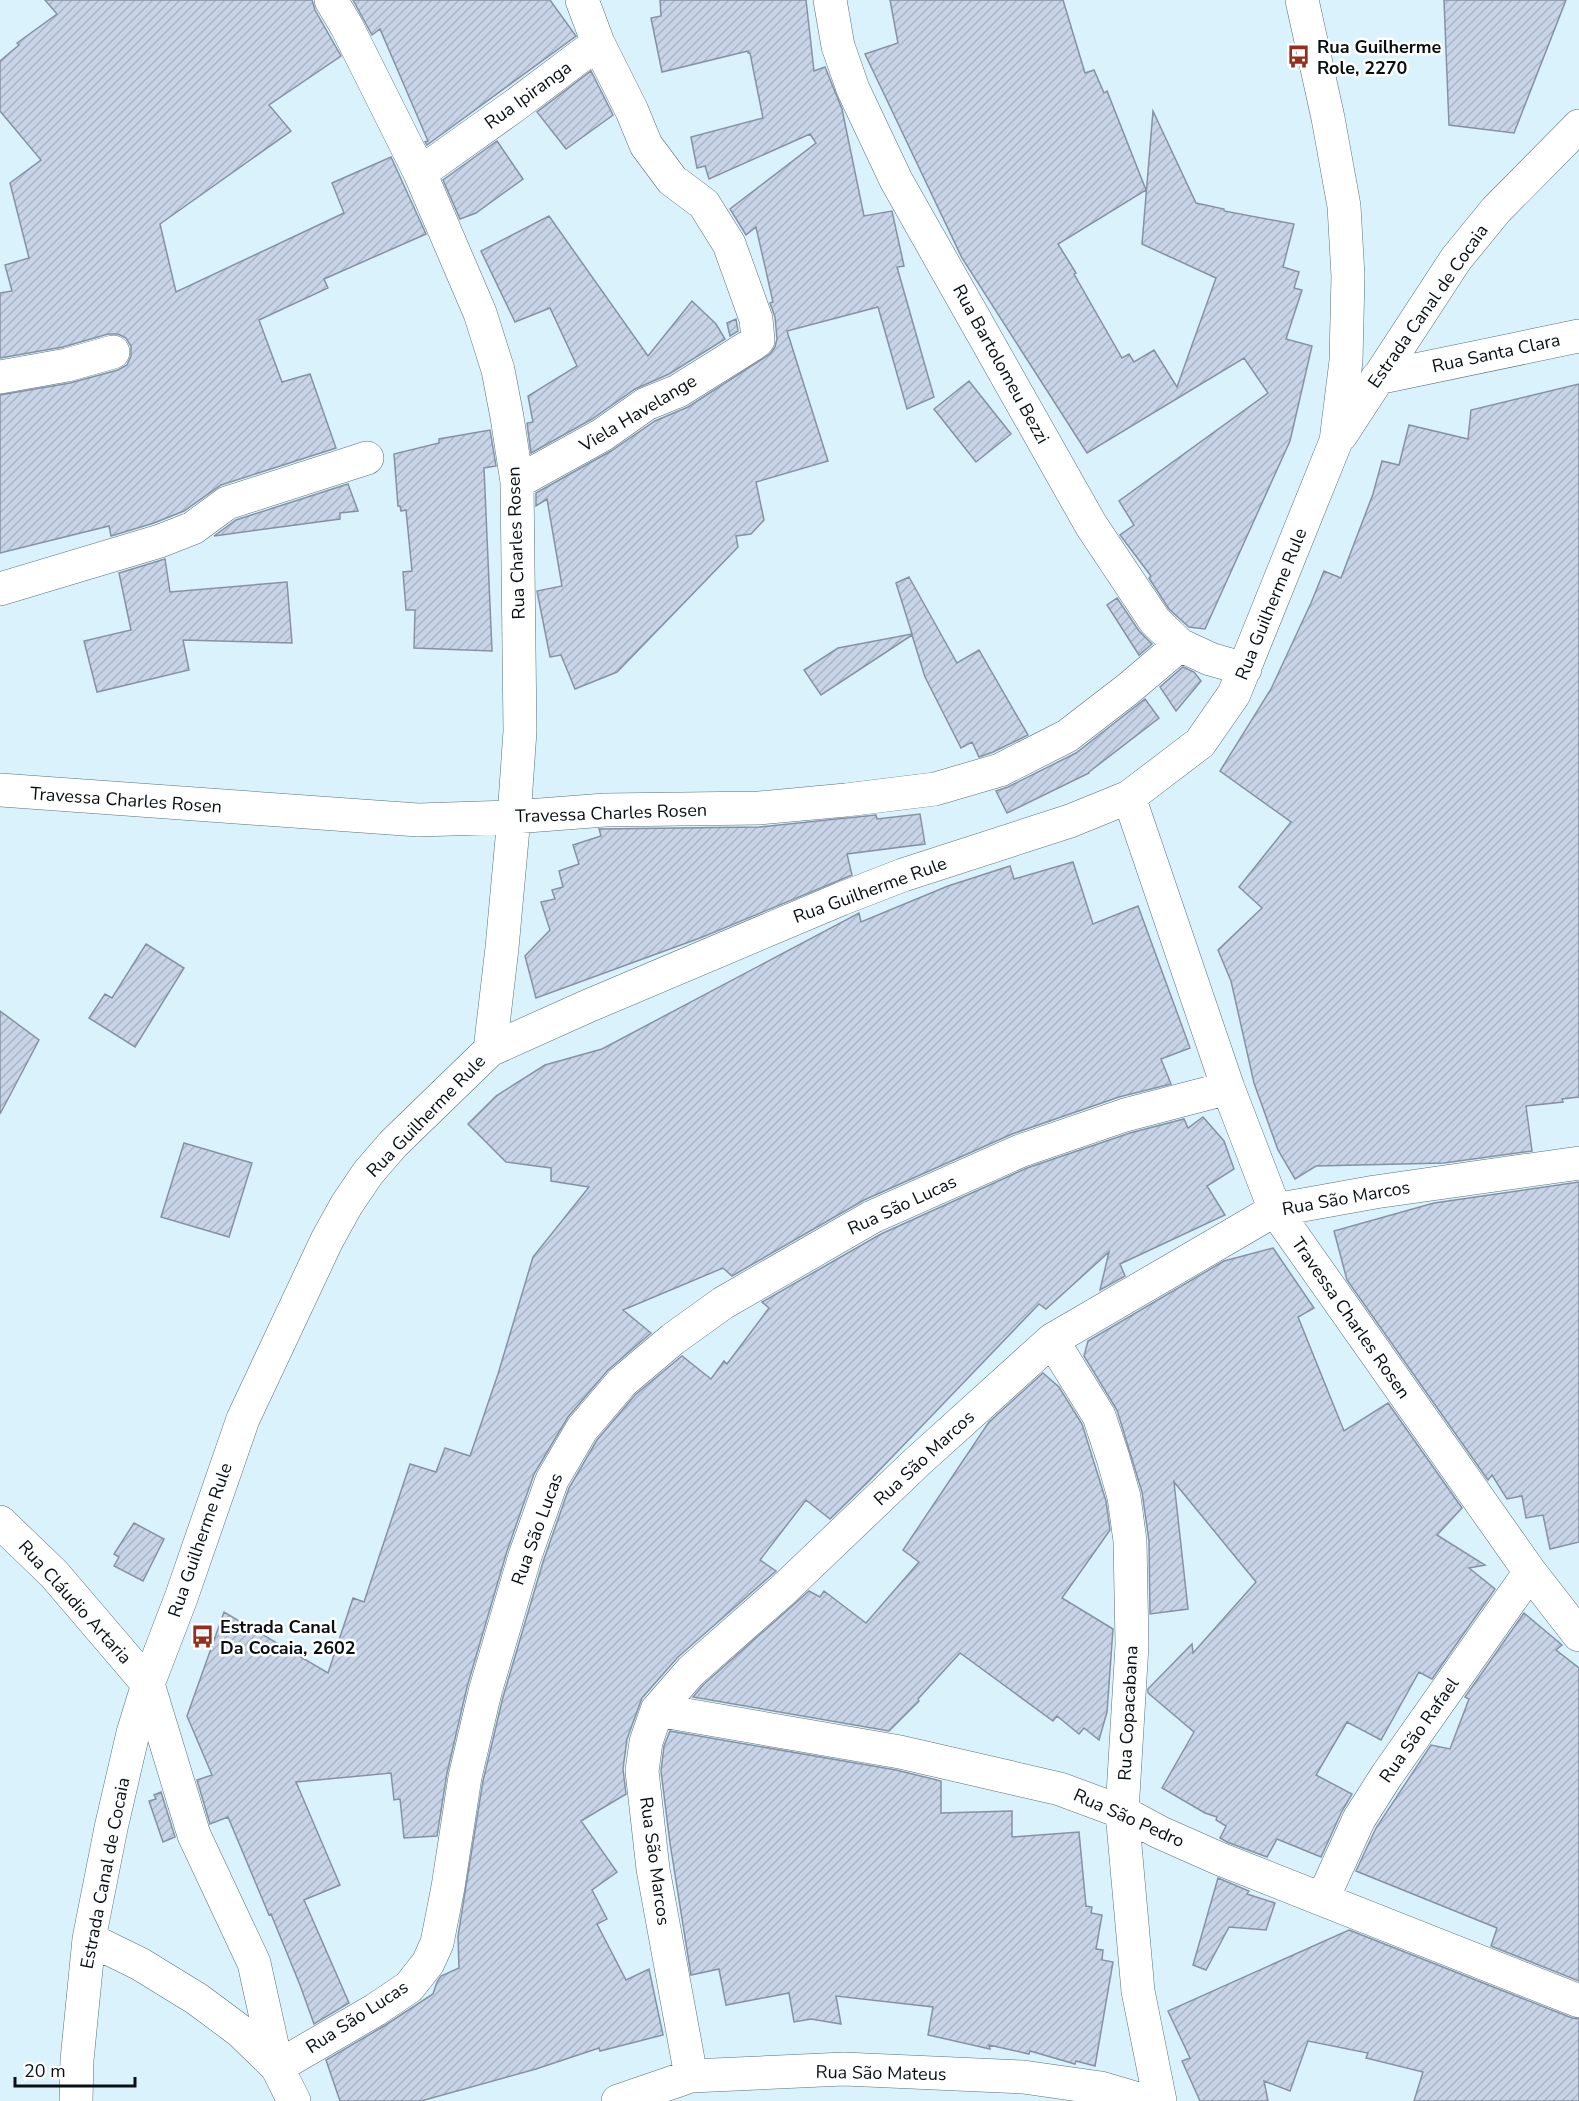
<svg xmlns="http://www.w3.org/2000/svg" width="1579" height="2101" font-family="'Nunito Sans',sans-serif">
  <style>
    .building { fill: url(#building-hatch); stroke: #8692a4; stroke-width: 1.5 }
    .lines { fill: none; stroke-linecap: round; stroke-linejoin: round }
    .minor-casing { stroke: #5a7079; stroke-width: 34 }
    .minor { stroke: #fff; stroke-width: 33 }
    .labels { text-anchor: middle; stroke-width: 5; stroke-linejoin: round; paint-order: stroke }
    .poi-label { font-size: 18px; font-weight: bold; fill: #081013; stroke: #fff; text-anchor: start }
    .street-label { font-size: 18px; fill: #081013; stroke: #fff }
  </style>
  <defs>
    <pattern id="building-hatch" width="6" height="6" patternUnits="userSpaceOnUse" patternTransform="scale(1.5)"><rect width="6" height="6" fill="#c8d5e8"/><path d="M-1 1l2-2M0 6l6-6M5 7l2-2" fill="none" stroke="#aab6c6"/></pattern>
  </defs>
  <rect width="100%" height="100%" fill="#d9f2fc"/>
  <path class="building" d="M45,0h267l3,10 26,46 -72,49 22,26 -131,93 16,68 168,-79 -12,-30 59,-26 35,77 -102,45 4,9 -69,32 23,62 28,-8 26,74 -115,37 -37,26 -30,12 -43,13 -2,-10 -109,27v-158l70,-12 48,-13 9,-5 4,-9v-10l-5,-8 -8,-4h-10l-45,13 -63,11v-65l12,-2 -7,-26 24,-7 -19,-75 31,-23 -41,-49v-50l19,-16 -2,-2 40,-29z
    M353,0h197l26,36 -149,109 -2,-3 3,-1 -48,-112 -8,6z
    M660,0h146l8,71 11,-4 17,42 22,107 28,-5 12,55 -7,1 37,130 -27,12 -29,-102 -91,24 41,130 -72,21 8,38 -13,14 -15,2 2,11 -121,125 -42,17 -14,-34 -11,2 -13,-66 25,-5 -15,-87 -11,7v-13l75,-42 44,-30 33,-14 82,-53 5,-7 2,-8 -2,-22 -5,-14 3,-1 -17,-75 -10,8 -16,-26 86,-66 -6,-9 -101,45 -4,-13 -8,2 -6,-31 72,-19 -13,-65h-2v-2l-86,21 -11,-54 10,-2z
    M890,0h173l22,73 9,-3 10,23 3,-2 39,99 -88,54 18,29 -2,1 48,84 7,-4 5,8 20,-12 23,37 39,-109 -74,-34 11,-133 43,92 28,6v2l70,13 -11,43 16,5 -5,16 8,2 -16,49 26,7 -22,95 -85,188 -16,-2 -20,-18 -20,-31 2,-2 -31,-41 14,-10 -15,-24 149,-108 -24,-35 -157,95 -125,-195 -97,-204 33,-11z
    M1444,0h122l-52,133 -65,-8z
    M591,71l22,44 -47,34 -29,-37z
    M497,141l26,38 -47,34 -16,6 -17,-39z
    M549,216l99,140 44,-55 24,23 9,15 -56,35 -34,15 -43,30 -61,34 -4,-30 6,-1 -5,-26 49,-30 -27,-58 -35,14 -34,-71z
    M736,319l2,12 -8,5 -3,-13z
    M969,381l42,53 -35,28 -42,-53z
    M1579,384v713l-17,2 1,3 -37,4 6,45 -88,12 -128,3 -21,13 -17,-29 -24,-67 -23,-102 -13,-31 44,-42 -23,-21 52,-65 -71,-51 51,-82 40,-86 13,-32 17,7 32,-84 9,-33 17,4 10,-40 59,14 3,-29z
    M490,430l6,36 -12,2 8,183 -78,-3 1,-38h-9l-3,-38 9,-1 -6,-61 -5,1 -1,-5h-2l-4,-52 45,-11v-4z
    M348,484l10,27 -18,2v6l-126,17 22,-16z
    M165,559l5,33 117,-10 5,61 -109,-3 6,30 -92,22 -13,-51 47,-11 -12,-57z
    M909,577l48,86 22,-13 49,85 -35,17 -14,5 -7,-15 -11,6 -36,-71 -13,-42 -91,60 -17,-25 34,-22 74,-14 -16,-51z
    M1117,598l22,33 13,13 -13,11 -32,-50z
    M1183,667l11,5 7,9 -25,30 -16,-24z
    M1145,699l14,19 -70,54v1l-82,40 -11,-22 12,-4 68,-34z
    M920,814l5,30 -78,10 5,21 -152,63 -164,60 -11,-42 25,-26 -9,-28 14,-3 -3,-9 11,-3 -4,-16 20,-7 -6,-19 28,-9 -2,-7 160,-2 117,-12 1,4z
    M1073,862l20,62 45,-18 52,142 -29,11 10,25 -52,13 -107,37 -148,66 -132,76 -9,-8 -100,42 28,23 -43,37 -40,47 -34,57 -27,77 -40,136 -20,86 -10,63 -33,2 -4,-39 -6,1 -3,-27 -95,9 44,103 -36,15 45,103 -35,21 -14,-39 -29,-71 -2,1 -41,-98 -18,7 -13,-44 15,-5 -25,-59 37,-104 104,61 25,-75 11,4 46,-138 26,8 9,-24 25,8 28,-82 35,-117 56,-70 -38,-6v-13l-45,-6 -38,-38 28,-28 49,-31 57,-16 257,-136 2,9 87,-36 62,-20 4,13z
    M146,944l38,24 -49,79 -46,-29 16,-24 7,4z
    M0,1011l39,29 -39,74z
    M1203,1117l21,24 10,28 -27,17 18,29 -105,49 5,12 -25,14 9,-38 -63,57 -7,-5 -170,177 -39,38 -24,-19 -46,60 16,11 -98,86 -36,41 -15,41 -4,30 3,25 -45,27 36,51 -25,18 15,29 -10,5 29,56 23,-11 14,66 -63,16 -1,-3 -63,21 -115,32h-81l-14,-41 58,-34 49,-32 4,-12 4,-6 18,-8 -1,-32 25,-155 20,-84 40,-135 26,-74 28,-48 38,-45 47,-39 29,23 13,-18 3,3 42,-56 -7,-6 119,-68 146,-66 103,-35 54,-14 4,9z
    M184,1143l68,20 -23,74 -68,-20z
    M1579,1182v360l-29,7 -7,-34 -17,3 -4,-22 -15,3 -15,-24 -4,5 -141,-200 -13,-49 100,-28z
    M1273,1248l41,60 -16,9 46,114 44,-28 74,105 -25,27 48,30 -16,3 26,21 -63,90 -13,-7 -38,68 -34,-18 -31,53 36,19 -10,17 -21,46 -44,-18 -10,18 -40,-15 -7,-4 6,-12 -10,-6 1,-3 -12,-4 -43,-25 32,-56 -46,-39v-4l44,-45 1,9 63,-71 -82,-100 14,127 -38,5 -1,-73 -7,-49 -25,-82 -33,-54 4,-15 136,-80z
    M1043,1373l16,14 23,37 24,77 4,29 -48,68 51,31 -6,83 -8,28 -15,-12 -5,6 -22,-18 -4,5 -93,-68 -42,46 1,2 -30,30 -196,-34 11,-13 105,-93 11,6 4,-6 42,32 53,-61 -16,-12 86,-128z
    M134,1523l30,16 -21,42 -29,-15 5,-9 -5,-3z
    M1524,1613l38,32 -6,5 23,18v313l-88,-35 6,-18 -141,-57 20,-43 55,-83 19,4 19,-50 -4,-2z
    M670,1731l226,39 45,11v32l71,-2v26l67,-5 7,74 6,1 -1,6 11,2 -6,34 7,1 -1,10 11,2 -18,104 -19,-5 -1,3 -45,-13 -1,3 -40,-9 1,4 -62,-14 5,-28 -97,-11 5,28 -30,-5 -17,3 -5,-29 -63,12 -7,-36 -28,6 -21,-132 -9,-72 3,-25z
    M161,1792l14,45 -12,5 -14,-41 7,-2 -2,-4z
    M1218,1878l31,13 -2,3 28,9 -9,27 -37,-3 -23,43 -13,-5z
    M1349,1930l223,88 7,1v82h-165l9,-29 -57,-14 2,-5 -60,-12 -18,50 -26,-10 4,20h-68l-18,-40 8,-3 -22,-47z"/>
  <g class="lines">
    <defs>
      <path id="minor" d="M331,0l16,27 73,146 60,140 18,57 9,47 10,65 3,249 -6,86 -12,131 -12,102
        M830,0l8,46 15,43 43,91 195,345 64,96 25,24 30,14 35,10
        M420,173l94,-67 84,-63
        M0,377l67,-12 46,-13
        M1377,378l202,-42
        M1341,435l115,-176 40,-49 83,-84
        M517,482l85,-47 44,-31 32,-13 75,-47 5,-4 -2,-21 -27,-75 -25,-40 -32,-24 -26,-35 -14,-34 -34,-68 -16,-43
        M0,589l160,-48 33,-13 34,-25 140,-45
        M0,790l418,30 96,-3 91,-7 154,-2 87,-8 89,-11 65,-19 67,-34 61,-47 52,-44
        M1129,797l99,291 47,122 255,362 49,63
        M1052,1340l47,76 14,42 11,39 6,44 2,104 -10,167 16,179 22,110
        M0,1522l54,52 94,110 46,151 60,128 23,104 98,-57 34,-23 19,-24 9,-20 11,-56 17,-110 20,-85 40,-136 27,-76 30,-51 40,-47 51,-43 50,-36 149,-86 148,-66 105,-36 103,-27
        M657,1710l243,42 160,37 62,23 37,20 61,27 359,142
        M1323,1898l36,-79 28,-44 143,-203
        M89,1939l51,25 57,35 43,32 37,36 17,34
        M691,2076l-38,-207 -11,-98 4,-29 11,-32 34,-39 92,-81 134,-128 135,-122 223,-130 100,-18 204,-29
        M76,2101l1,-41 12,-121 22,-111 22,-95 15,-49 33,-86 62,-179 84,-179 20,-36 21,-31 25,-29 97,-94 98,-44 253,-107 62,-24 167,-54 59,-24 71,-54 34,-49 102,-253 10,-80 2,-85 -4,-70 -16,-88 -26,-118
        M618,2101l73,-25 153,-7 179,8 78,11 44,13"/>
    </defs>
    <use href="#minor" class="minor-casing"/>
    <use href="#minor" class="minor"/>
  </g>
  <defs>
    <symbol id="bus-bare" viewBox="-9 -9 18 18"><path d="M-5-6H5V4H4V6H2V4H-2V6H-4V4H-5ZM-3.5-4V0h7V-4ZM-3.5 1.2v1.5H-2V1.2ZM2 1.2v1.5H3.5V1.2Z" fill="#972d1d" stroke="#fff" stroke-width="2.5" paint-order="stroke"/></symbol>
  </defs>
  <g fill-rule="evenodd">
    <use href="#bus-bare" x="1282" y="40" width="33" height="33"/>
    <use href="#bus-bare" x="186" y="1620" width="33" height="33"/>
  </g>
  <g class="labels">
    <g class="poi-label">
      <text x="1317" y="53">Rua Guilherme<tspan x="1317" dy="21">Role, 2270</tspan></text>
      <text x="220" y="1633">Estrada Canal<tspan x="220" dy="21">Da Cocaia, 2602</tspan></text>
    </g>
    <g class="street-label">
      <text transform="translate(528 95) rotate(-36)" y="6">Rua Ipiranga</text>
      <text transform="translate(1428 306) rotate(-55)" y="6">Estrada Canal de Cocaia</text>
      <text transform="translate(1496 353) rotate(-12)" y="6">Rua Santa Clara</text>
      <text transform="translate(1001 364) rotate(61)" y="6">Rua Bartolomeu Bezzi</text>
      <text transform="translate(638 413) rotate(-31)" y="6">Viela Havelange</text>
      <text transform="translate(516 543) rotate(-92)" y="6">Rua Charles Rosen</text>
      <text transform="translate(1271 604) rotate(-68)" y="6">Rua Guilherme Rule</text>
      <text transform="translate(126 800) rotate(4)" y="6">Travessa Charles Rosen</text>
      <text transform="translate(611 813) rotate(-2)" y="6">Travessa Charles Rosen</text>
      <text transform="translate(870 890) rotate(-20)" y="6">Rua Guilherme Rule</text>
      <text transform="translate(426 1116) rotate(-46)" y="6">Rua Guilherme Rule</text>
      <text transform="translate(1346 1198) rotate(-10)" y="6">Rua São Marcos</text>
      <text transform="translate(902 1205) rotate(-25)" y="6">Rua São Lucas</text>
      <text transform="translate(1351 1318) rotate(55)" y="6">Travessa Charles Rosen</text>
      <text transform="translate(924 1458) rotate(-43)" y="6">Rua São Marcos</text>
      <text transform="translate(537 1529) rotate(-70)" y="6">Rua São Lucas</text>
      <text transform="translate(200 1540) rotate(-71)" y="6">Rua Guilherme Rule</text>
      <text transform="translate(75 1602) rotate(48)" y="6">Rua Cláudio Artaria</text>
      <text transform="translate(1128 1713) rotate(-87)" y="6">Rua Copacabana</text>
      <text transform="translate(1419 1730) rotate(-55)" y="6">Rua São Rafael</text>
      <text transform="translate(1129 1818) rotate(24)" y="6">Rua São Pedro</text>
      <text transform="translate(655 1861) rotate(82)" y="6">Rua São Marcos</text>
      <text transform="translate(105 1873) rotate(-79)" y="6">Estrada Canal de Cocaia</text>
      <text transform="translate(357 2017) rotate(-33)" y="6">Rua São Lucas</text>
      <text transform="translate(881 2073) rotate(1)" y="6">Rua São Mateus</text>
    </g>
  </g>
  <path d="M15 2077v9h120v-9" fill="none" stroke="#081013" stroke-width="3"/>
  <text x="24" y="2077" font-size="18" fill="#081013" stroke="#ffffff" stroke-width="4.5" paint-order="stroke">20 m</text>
</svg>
